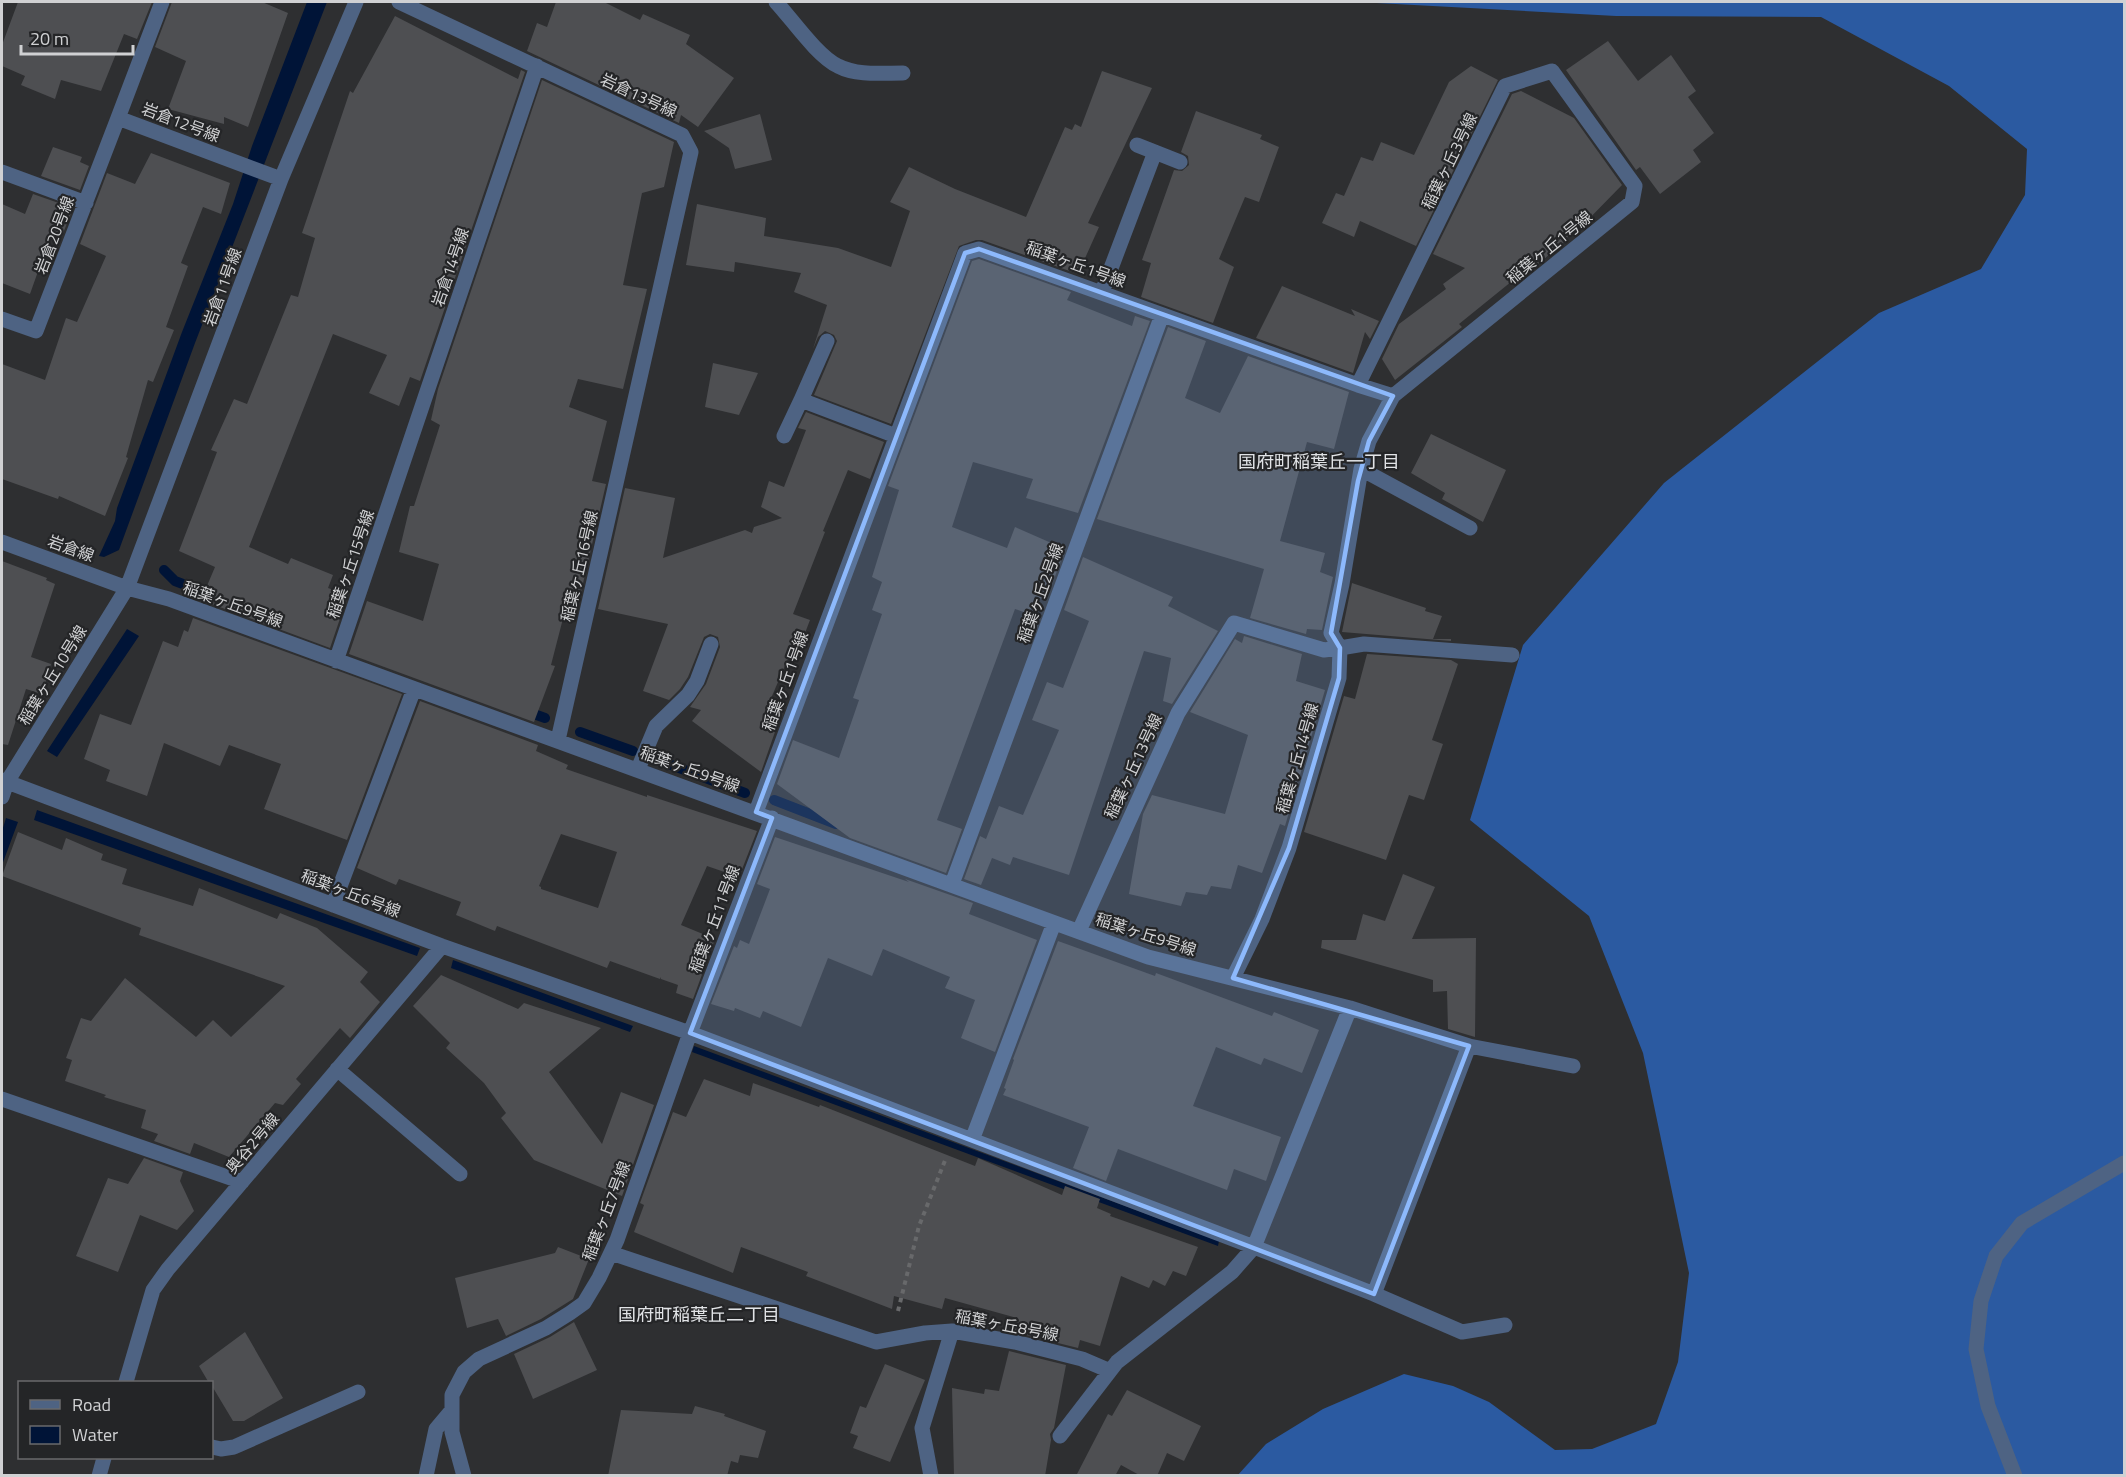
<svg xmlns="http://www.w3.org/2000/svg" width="2126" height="1477" font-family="'Titillium Web','Noto Sans JP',sans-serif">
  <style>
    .forest { fill: #2b5aa1 }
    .water { fill: #001437 }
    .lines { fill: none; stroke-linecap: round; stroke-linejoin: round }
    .stream { stroke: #001437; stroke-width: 10 }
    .building { fill: #4e4f52; fill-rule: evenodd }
    .path { stroke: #68696b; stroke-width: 4; stroke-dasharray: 4.5 4.5; stroke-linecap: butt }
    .minor { stroke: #4e6383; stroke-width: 15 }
    .marked { fill: #8db9fc; fill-opacity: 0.2; stroke: #8db9fc; stroke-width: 4.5; stroke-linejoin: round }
    .labels { text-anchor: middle; stroke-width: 4.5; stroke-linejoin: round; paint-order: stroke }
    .street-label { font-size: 16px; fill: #d0d1d3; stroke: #242527 }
    .neighbourhood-label { font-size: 18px; fill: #e1e3e6; stroke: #242527 }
  </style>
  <rect width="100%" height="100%" fill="#2e2f31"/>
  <path class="forest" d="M1358,2h766v1473l-887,1 29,-32 57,-35 81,-35 49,12 36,16 66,48 37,-1 64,-25 22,-62 11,-89 -46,-220 -54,-137 -119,-96 53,-175 141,-162 215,-170 102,-44 44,-74 2,-46 -78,-63 -128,-69 -205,-1z"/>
  <path class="water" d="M307,2h20l-132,341 -76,207 -15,7 -5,-1 16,-35 2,-13 65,-176 51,-128 19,-58z
    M127,629l12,7 -82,121 -10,-6z
    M37,810l383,138 -3,8 -383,-136z
    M6,818l12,4 -16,43v-34z
    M453,960l180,66 -3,6 -179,-64z
    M694,1046l525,195 -1,5 -526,-194z"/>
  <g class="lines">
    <path class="stream" d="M164,570l11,11 42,16
      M523,710l22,8
      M580,732l53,19
      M653,758l92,35
      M774,800l62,24"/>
  </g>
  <path class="building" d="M18,2h134l-15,37 -13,-5 -23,57 -40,-11 -6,19 -34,-14 4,-9 -23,-10v-21z
    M172,2h90l26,11 -40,114 -24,-10v7l-56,-15 18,-48 -31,-14z
    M556,2h48l36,18 3,-6 47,21 -4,9 48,34 -36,49 -17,-12 -2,8 -152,-72 10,-28 10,4z
    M395,16l123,63 3,-9 4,2 -105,309 -10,-4 -11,29 -30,-13 18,-38 -54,-21 -84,213 39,17 3,-6 42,17 -5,13 20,7 -18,53 -129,-48 14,-33 -36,-16 38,-99 -6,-2 23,-51 13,5 44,-109 7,2 17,-59 -13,-5 48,-142 3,2z
    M1608,41l30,40 33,-26 25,36 -8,6 26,36 -21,17 8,12 -41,32 -20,-27 -4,3 -70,-100z
    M1471,66l27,14 -82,166 -56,-25 -6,16 -32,-14 14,-30 8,3 17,-39 12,4 8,-19 33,13 35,-73z
    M1102,71l50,17 -64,135 11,4 -21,47 -96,-34h-6l-17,6 -68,178 -77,-29 23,-54 -3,-6 -9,-4 -7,6 -5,12 14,-44 -33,-13 7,-19 -66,-11 -1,10 -48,-7 11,-61 69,14 -2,18 74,12 53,19 19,-56 -20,-9 19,-35 46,22 71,28 39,-90 7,3 3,-6 6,3z
    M542,80l132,62 -10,45 -22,6 -19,92 24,4 -24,100 -45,-10 -9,28 38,14 -15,60 14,3 -28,121 -11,-2 -16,62 4,1 -21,56 -185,-68 18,-53 56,20 16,-57 -40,-12 11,-46h4l26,-81 -9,-5 7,-31z
    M1521,91l53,27 48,67 -44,45 -16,11 2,1 -40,34 -2,-3 -63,51 3,3 -67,53 -13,-21 17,-35 47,-35 -3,-5 22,-16 -32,-14 79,-160z
    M1196,111l66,24 -2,4 19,8 -20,55 -14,-5 -26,62 15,8 -21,56 -72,-26 10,-34 -9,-3 32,-90 8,1 7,-6 -1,-9 -7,-4z
    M760,114l12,46 -37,9 -6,-21 -25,-17z
    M53,147l29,10 -2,5 9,4 -9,24 -39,-14z
    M151,153l79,30 -9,31 -18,-7 -22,56 7,3 -22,61 8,3 -21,52 -5,-2 -22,77 2,1 -23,58 -46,-20 -1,3 -56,-20v-115l43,16 21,-62 11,4 29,-66 -26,-12 27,-71 28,11z
    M33,194l40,14 -11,28 -10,-4 -22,62 -28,-11v-79l23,10z
    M979,259l92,33 -4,8 65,26 3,-10 15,5 -72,192 -52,-15 7,-19 -60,-17 -21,65 55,21 8,-21 50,22 -19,52 -11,-5 -6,18 -14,-5 -78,211 25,9 -16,44 -96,-35 -73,-54 16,-44 46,18 20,-58 -6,-2 29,-84 -10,-4 10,-28 -10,-5 27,-87 -11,-4 84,-225z
    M1282,286l73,30 -4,-7 28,12 -9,18 -5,-7 -12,41 -97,-35z
    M1168,327l38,14 -21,57 35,15 28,-57 101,36 -15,57 -27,-7 -27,99 45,12 -5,19 13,5 -11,53 -15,-1 -1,5 -56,-16 14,-49 -167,-50z
    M713,363l45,10 -19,42 -34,-8z
    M806,412l78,30 -14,37 -22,-9 -25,61 2,1 -32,82 17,6 -13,34h-7l-24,56 10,19 -15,43 -69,-51 9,-11 -11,-3 16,-23 14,-37 -2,-10 -8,-3 -6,3 -16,40 -8,12 -11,11 -26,-9 25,-67 -70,-15 27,-121 50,10 -12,60 82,-28 7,3 2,-6 28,-9 -21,-11 8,-26 15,6 22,-57 -8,-2z
    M1431,434l75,36 -23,52 -41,-23 3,-6 -34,-20z
    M1083,557l90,40 -5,9 50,25 -46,73 -9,-3 8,-43 -27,-7 -75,224 -56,-18 -3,8 -18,-7 -11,27 -17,-6 16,-43 6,3 13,-33 24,9 36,-85 -27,-10 15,-38 16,6 26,-67 -25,-11z
    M2,561l45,17 -1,2 9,4 -24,73 20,7 -9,30 -16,-5 -18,56 -6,-1z
    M1352,583l74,25 -1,3 17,5 -9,23h18v2l-109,-9z
    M193,618l209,76 -55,146 -83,-31 17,-45 -52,-19 -9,21 -56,-23 -17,53 -41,-15 4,-11 -26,-11 16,-45 31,11 32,-84 15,6 6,-17 4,2z
    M1244,636l58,18 -6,27 29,9 -40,136 -5,-2 -18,49 -24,-8 -7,24 -20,-3 -4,9 -21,-3 -5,14 -52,-12 14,-80 9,-19 73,19 23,-79 -58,-23 45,-73 7,4z
    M1367,654l84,6 7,4 -26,76 11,4 -19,56 -15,-5 -23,65 -82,-28 40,-136 11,3z
    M420,701l118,44 -2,6 32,14 -2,4 81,28v-2l110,36 -18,46 -32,-11 -26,59 34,14 -22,60 -17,-6 2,-8 -17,-6v-2l-1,2 -50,-18 -3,7 -110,-42 -2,5 -39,-16 5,-13 -62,-23 -3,6 -39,-17zM561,834l56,18 -19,56 -57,-19v-2l-2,-1z
    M18,832l44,18 4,-12 37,16 -2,6 26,9 -5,15 71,22 6,-18 78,31 3,-6 37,15 51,44 -8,10 20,20 -30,36 -10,-10 -44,51 5,5 -18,21 -8,-2 -46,54 -35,-14 -4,11 -36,-13 4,-7 -17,-6 5,-18 -42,-13 2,-2 -41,-14 7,-21 -6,-2 15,-40 10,3 34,-43 71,59 17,-17 18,17 54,-51 -146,-51 2,-7 -139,-52z
    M775,837l134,45 -4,-3 68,24 -4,11 68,26 -42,112 -34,-14 14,-38 -30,-12 5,-11 -67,-28 -11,27 -44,-18 -27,69 -38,-16 -3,7 -25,-10 -1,3 -23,-7 23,-58 3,2 3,-8 9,4 21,-55 -13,-5z
    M1403,874l32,13 -23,52 64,-1 -1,99 -27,-8 -1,-38 -14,1v-12l-112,-32 1,-8h34l7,-26 22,7z
    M1058,941l97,35 1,-3 116,43 2,-4 45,18 -17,43 -38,-15 -3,7 -45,-18 -23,59 88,31 -15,44 -32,-12 -7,21 -109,-41 -12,32 -33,-13 16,-41 -86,-32 3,-6 -2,-1 10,-28 -1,-1z
    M441,975l77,34 6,-6 77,25 -52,44 53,72 19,-52 33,13 -32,91 -88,-36 -33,-42 5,-5 -22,-30 -38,-35 4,-5 -37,-37z
    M704,1079l46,17 3,-13 66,24 1,-2 155,61 3,-8 84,37 3,-9 35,13 -3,9 14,6 -1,2 88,31 -12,29 -13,-5 -8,15 -12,-6 -4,8 -28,-12 -21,70 -20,-6 -2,8 -64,-16 3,-14 -72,-20 -3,11 -48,-13 -2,13 -86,-33 2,-4 -67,-25 -8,26 -99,-41 10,-27 -4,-2 33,-91 13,5z
    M144,1158l39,14 -3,9 14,30 -17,19 -37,-15 -22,57 -42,-16 32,-78 20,6z
    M558,1247l31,12 -16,40 -32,20 -35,17 -8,-17 -31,9 -12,-50 100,-25z
    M574,1322l23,48 -64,29 -19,-45 36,-17z
    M245,1332l38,66 -39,23h-11l-21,-35v-3h-3l-10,-17z
    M1009,1351l57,14 -12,63 -4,6 1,6 -6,36h-91l-2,-88 32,6 1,-5 14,2z
    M885,1364l40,16 -35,82 -37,-14 5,-12 -8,-3 10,-27 6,2z
    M1127,1390l74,36 -17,35 -17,-8 -10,23h-16l-20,-11 -6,11h-39l32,-62 4,2z
    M695,1406l30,8 -1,2 42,15 -8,27 -18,-3 -2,8 -7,-2 -4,15h-119l13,-66 71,4z"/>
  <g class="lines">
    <path class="path" d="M898,1311l21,-85 27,-68"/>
    <path class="minor" d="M162,2l-44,116 163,61
      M399,2l283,133 9,17 -133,588
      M776,2c16,17 41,54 62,64 19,10 44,7 65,7
      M1137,145l43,17
      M2,172l84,31
      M1102,292l53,-140
      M2,319l34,12 82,-213
      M827,341l-26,59 95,36
      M1393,396l-24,45 -8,28 109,59
      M784,436l17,-36
      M1361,469l-19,115 -11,49 9,15 24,-4 148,11
      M2,542l125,46 42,11 979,358 202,51 -96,239 -564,-214 -248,-87 -440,-166
      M336,661l201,-595
      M638,769l18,-43 32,-31 9,-14 14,-37
      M2,797l5,-15 120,-194 154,-409 75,-177
      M756,812l209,-559 14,-4 379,136 35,11 239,-194 3,-16 -83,-115 -47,15 -147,299
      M952,884l210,-569
      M333,905l81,-216
      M1079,931l99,-218 56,-90 90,27 16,-2 -1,30 -50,170 -27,71 -29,59
      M1350,1008l119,38 -95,248
      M1469,1046l104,20
      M337,1069l123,105
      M2,1099l240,83
      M972,1140l82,-217
      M611,1253l265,89 49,-9 27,-2 63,11 67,17 28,12 7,-9 115,-90 22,-25 120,47 88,38 43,-7
      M126,1382l27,-92 15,-21 274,-323
      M1060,1436l50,-65
      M212,1447l9,2 13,-2 124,-55
      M99,1476l5,-18
      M426,1476l10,-47 16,-19
      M464,1476l-12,-44v-37l12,-23 15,-13 67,-31 24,-15 14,-10 15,-25 18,-38 73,-207 82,-215
      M931,1476l-9,-48 30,-97
      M2015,1476l-27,-70 -12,-57 5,-48 15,-45 26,-33 102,-60"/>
  </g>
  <path class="marked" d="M979,249l414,147 -24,45 -11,40 -27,152 9,15 -1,30 -50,170 -56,130 236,68 -95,248 -684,-261 82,-215 -16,-6 209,-559z"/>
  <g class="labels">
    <g class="street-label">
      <text transform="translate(639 95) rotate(25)" y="6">岩倉13号線</text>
      <text transform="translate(181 122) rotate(21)" y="6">岩倉12号線</text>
      <text transform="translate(1449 161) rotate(-64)" y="6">稲葉ヶ丘3号線</text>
      <text transform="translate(54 235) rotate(-69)" y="6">岩倉20号線</text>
      <text transform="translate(1549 247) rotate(-39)" y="6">稲葉ヶ丘1号線</text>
      <text transform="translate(1076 264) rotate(20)" y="6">稲葉ヶ丘1号線</text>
      <text transform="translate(450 267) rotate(-71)" y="6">岩倉14号線</text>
      <text transform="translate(222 287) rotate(-70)" y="6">岩倉11号線</text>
      <text transform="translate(71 548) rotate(20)" y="6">岩倉線</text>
      <text transform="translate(350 564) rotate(-71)" y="6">稲葉ヶ丘15号線</text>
      <text transform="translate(579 566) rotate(-77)" y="6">稲葉ヶ丘16号線</text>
      <text transform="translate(1040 593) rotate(-70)" y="6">稲葉ヶ丘2号線</text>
      <text transform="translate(233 604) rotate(20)" y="6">稲葉ヶ丘9号線</text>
      <text transform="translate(52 675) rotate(-58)" y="6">稲葉ヶ丘10号線</text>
      <text transform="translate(785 681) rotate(-70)" y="6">稲葉ヶ丘1号線</text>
      <text transform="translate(1297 758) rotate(-74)" y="6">稲葉ヶ丘14号線</text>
      <text transform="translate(1133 766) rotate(-65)" y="6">稲葉ヶ丘13号線</text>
      <text transform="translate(690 769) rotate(20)" y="6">稲葉ヶ丘9号線</text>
      <text transform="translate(351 893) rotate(21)" y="6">稲葉ヶ丘6号線</text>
      <text transform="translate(714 919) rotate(-69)" y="6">稲葉ヶ丘11号線</text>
      <text transform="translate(1146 934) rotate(18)" y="6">稲葉ヶ丘9号線</text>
      <text transform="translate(252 1143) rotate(-50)" y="6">奥谷2号線</text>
      <text transform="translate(606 1211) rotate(-69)" y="6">稲葉ヶ丘7号線</text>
      <text transform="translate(1007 1325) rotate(11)" y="6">稲葉ヶ丘8号線</text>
    </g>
    <g class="neighbourhood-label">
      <text x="1319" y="468">国府町稲葉丘一丁目</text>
      <text x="699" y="1321">国府町稲葉丘二丁目</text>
    </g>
  </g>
  <rect width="2126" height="1477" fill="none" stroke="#d0d1d3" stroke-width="6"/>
  <rect x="18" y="1381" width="195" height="78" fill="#242527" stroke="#696a6c" stroke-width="1.5"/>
  <rect x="30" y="1400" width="30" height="9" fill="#4e6383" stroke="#696a6c" stroke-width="1.5"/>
  <text x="72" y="1411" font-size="18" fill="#d0d1d3">Road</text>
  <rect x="30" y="1426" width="30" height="18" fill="#001437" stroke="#696a6c" stroke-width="1.5"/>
  <text x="72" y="1441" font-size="18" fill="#d0d1d3">Water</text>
  <path d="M21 45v9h112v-9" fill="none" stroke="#d0d1d3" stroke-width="3"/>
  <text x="30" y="45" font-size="18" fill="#d0d1d3" stroke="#242527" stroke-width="4.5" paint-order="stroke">20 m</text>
</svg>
